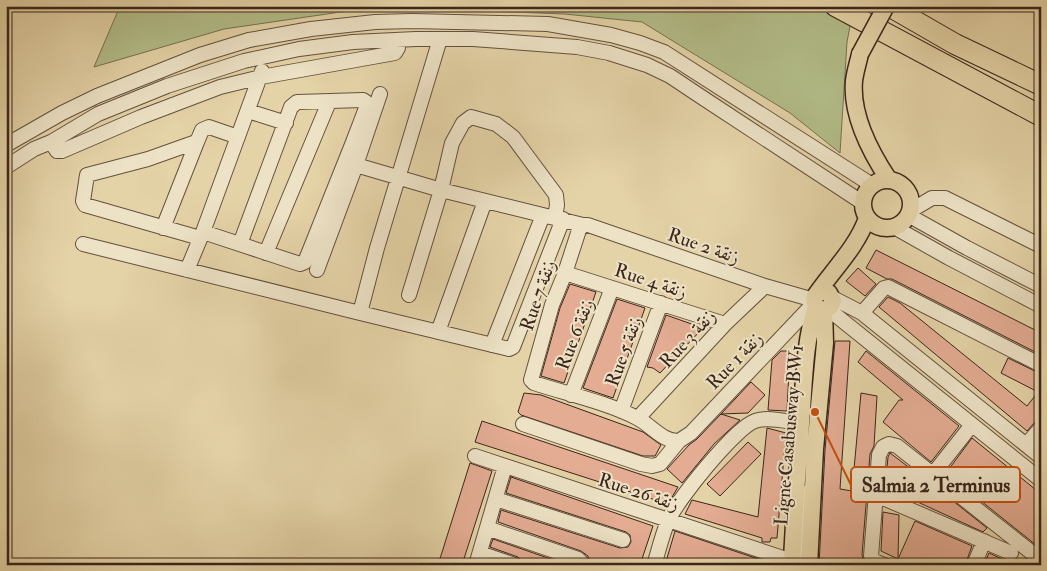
<svg xmlns="http://www.w3.org/2000/svg" width="1047" height="571" font-family="'IM FELL Double Pica',Amiri,serif">
  <style>
    .green { fill: #b2bc88; stroke: #767152 }
    .building { fill: #e3ac93; stroke: #3b261b }
    .lines { fill: none; stroke-linecap: round; stroke-linejoin: round }
    .minor-casing { stroke: #65513e; stroke-width: 16 }
    .major-casing { stroke: #3b261b; stroke-width: 19 }
    .highway-casing { stroke: #3b261b; stroke-width: 22 }
    .minor { stroke: #ede2c6; stroke-width: 14 }
    .major { stroke: #e4d3a7; stroke-width: 16 }
    .highway { stroke: #e4d3a7; stroke-width: 20 }
    .major-bridge-casing { stroke: #3b261b; stroke-width: 19; stroke-linecap: butt }
    .major-bridge { stroke: #e4d3a7; stroke-width: 16 }
    .labels { text-anchor: middle; stroke-width: 4; stroke-linejoin: round; paint-order: stroke }
    .street-label { font-size: 19px; fill: #3b261b; stroke: #ede2c6 }
    .leader { fill: none; stroke: #c54f0f; stroke-width: 2 }
    .callout-dot { fill: #c54f0f; stroke: #ede2c6; stroke-width: 2 }
    .callout { fill: #ede2c6; stroke: #c54f0f; stroke-width: 2 }
    .callout-label { font-size: 20px; text-anchor: middle; font-weight: bold; fill: #3b261b }
  </style>
  <rect width="100%" height="100%" fill="#e4d3a7"/>
  <filter id="stains"><feTurbulence type="fractalNoise" baseFrequency=".004" numOctaves="4"/><feColorMatrix values="0 0 0 0 .2 0 0 0 0 .09 0 0 0 0 .02 0 0 0 .5 -.17"/></filter>
  <radialGradient id="worn" r=".72"><stop offset=".6" stop-color="#630" stop-opacity="0"/><stop offset="1" stop-color="#630" stop-opacity=".3"/></radialGradient>
  <path class="green" d="M120,6h704l27,15 -4,21 -7,111 -50,-40 -148,-91 -77,-8 -190,-7 -151,22 -130,38z"/>
  <path class="building" d="M876,250l165,83v22l-149,-76h-5l-21,-11z
    M858,268l18,16 -11,12 -19,-15z
    M570,284l26,8 -32,91 -23,-7 19,-68z
    M888,297l12,6 127,103 11,-14 -37,-19 7,-15 33,16v45l-6,3 -8,9 -148,-124z
    M617,299l28,9 -32,90 -30,-10z
    M666,315l37,13 -43,45 -7,-5 -6,-1z
    M835,341h15l-10,148 12,2 9,-98 16,3 -3,50 -4,8 -8,101 3,10h-46l6,-115z
    M781,351h9l-3,60 -19,-1 4,-50z
    M866,351l93,75 -28,36 -48,-40 16,-22h4l-45,-38z
    M751,382l14,13 -17,18 -27,1z
    M524,393l17,2 102,37 18,13 -6,11h-12l-122,-41 -3,-3z
    M721,414l19,6 -26,24 -32,39 -15,-14 22,-24 8,-6z
    M482,421l196,66 -10,17 -193,-62z
    M767,428l19,5 -9,105h-6l-1,4h-8v-4l-77,-24 7,-14 66,17z
    M972,438l69,56v55l-95,-76z
    M748,442l13,12 -41,42 -13,-12z
    M890,453l33,25 -1,2 4,3 2,-2 59,47 -4,4 -85,-39 -13,-5 3,-31z
    M470,463l22,8 -30,94h-24z
    M511,477l142,49 -13,39h-50l-2,-9 -7,-5 -83,-29 3,-12 119,38 8,-1 3,-5 -1,-7 -4,-3 -120,-39z
    M883,512l16,3 -1,44 -17,-8z
    M915,521l57,25 -7,19h-56l-11,-6z
    M675,531l98,33v1h-54l-13,-5 -1,5h-40z
    M493,539l75,26h-37l-8,-3 -5,-5 -28,-10z
    M989,553l13,6 -3,6h-15z"/>
  <g class="lines">
    <defs>
      <path id="minor" d="M440,39l-63,209 -17,65 149,36 4,-2 50,-128
        M248,111l38,12
        M51,142l6,9h5l79,-34 79,-30 41,-10 134,-24 3,-5v-8
        M6,145l56,-32 35,-17 103,-41 49,-15 62,-11 64,-7 37,-1 136,3 63,11 29,8 24,9 208,133
        M356,165l24,-71
        M6,167l28,-18 17,-7 47,-28 69,-28 77,-25 55,-12 54,-7 63,-3h57l104,8 32,6 38,12 23,11 33,22 160,105
        M910,211l22,-13h13l92,46
        M908,215l59,33 74,38
        M583,225l-4,5 -14,43 -13,32 -21,75 3,3c33,11 72,19 103,35 14,7 26,24 42,23
        M894,227l55,31 92,48
        M163,228l34,-86
        M203,232l97,32 5,-2 48,-120 13,-34v-6l-3,-2 -66,2 -6,5 -51,137
        M200,238l-115,-33 -2,-4 4,-26 61,-16 45,-16 4,-1 5,-12 7,-3 29,10
        M83,244l277,69
        M266,253l63,-151
        M187,270l16,-38 59,-161
        M317,270l39,-105 85,25 142,35h5l177,61 49,14
        M565,273l160,51
        M409,295l32,-105 11,-47 11,-20 8,-6 25,7 17,13 43,58 1,10 -2,12
        M833,298l29,15 179,144
        M828,309l213,171
        M862,313l22,-25 4,-1 153,78
        M438,332l47,-131
        M492,345l51,-130
        M571,395l41,-107
        M621,411l40,-108
        M638,418l87,-94 40,-38
        M523,424l118,40 11,2 8,-2 19,-23 12,-8 123,-130
        M1026,445l15,-17
        M475,456l317,105
        M933,474l38,-48
        M876,495l135,58
        M496,499l127,41
        M487,528l91,31 3,3v3
        M480,553l35,12
        M476,565l29,-99
        M654,565c5,-15 8,-30 14,-44 9,-21 67,-93 87,-100 13,-5 33,1 46,2
        M801,565l4,-72
        M884,565l-10,-4 -3,-5 8,-101 4,-8 6,-3 8,2 144,114
        M974,565l10,-24"/>
      <path id="major" d="M860,54c-2,9 -5,18 -6,27 -3,34 17,72 35,99
        M863 204a24 24 0 1 1 48 0a24 24 0 1 1-48 0Z
        M815,296l7,-5 7,2 4,8 -3,6 -6,3c-8,-1 -11,-7 -9,-14 17,-25 42,-49 52,-78
        M794,565l-2,-4c2,-46 6,-92 9,-137 3,-37 3,-83 15,-117
        M809,565l6,-116 10,-106 -1,-33"/>
      <path id="highway" d="M835,6l206,110
        M889,6l66,38 86,41"/>
    </defs>
    <use href="#minor" class="minor-casing"/>
    <use href="#major" class="major-casing"/>
    <use href="#highway" class="highway-casing"/>
    <use href="#minor" class="minor"/>
    <use href="#major" class="major"/>
    <use href="#highway" class="highway"/>
    <defs>
      <path id="major-bridge" d="M860,54l26,-48"/>
    </defs>
    <use href="#major-bridge" class="major-bridge-casing"/>
    <use href="#major-bridge" class="major-bridge"/>
  </g>
  <g class="labels">
    <g class="street-label">
      <text transform="translate(704 245) rotate(19)" y="7">Rue 2 زنقة</text>
      <text transform="translate(651 280) rotate(18)" y="7">Rue 4 زنقة</text>
      <text transform="translate(537 295) rotate(-71)" y="7">Rue 7 زنقة</text>
      <text transform="translate(574 334) rotate(-69)" y="7">Rue 6 زنقة</text>
      <text transform="translate(687 338) rotate(-47)" y="7">Rue 3 زنقة</text>
      <text transform="translate(623 351) rotate(-70)" y="7">Rue 5 زنقة</text>
      <text transform="translate(734 360) rotate(-46)" y="7">Rue 1 زنقة</text>
      <text transform="translate(788 435) rotate(-85)" y="7">Ligne Casabusway BW1</text>
      <text transform="translate(639 491) rotate(18)" y="7">Rue 26 زنقة</text>
    </g>
  </g>
  <path class="leader" d="M815 412L851 485"/>
  <circle class="callout-dot" cx="815" cy="412" r="5"/>
  <rect class="callout" x="851" y="467" width="169" height="35" rx="5"/>
  <g class="callout-label">
    <text x="936" y="492">Salmia 2 Terminus</text>
  </g>
  <rect width="1047" height="571" fill="none" stroke="#e4d3a7" stroke-width="25"/>
  <rect x="8" y="8" width="1032" height="556" fill="none" stroke="#3b261b" stroke-width="2.5"/>
  <rect x="12" y="12" width="1022" height="546" fill="none" stroke="#3b261b"/>
  <rect width="100%" height="100%" filter="url(#stains)"/>
  <rect width="100%" height="100%" fill="url(#worn)"/>
</svg>
